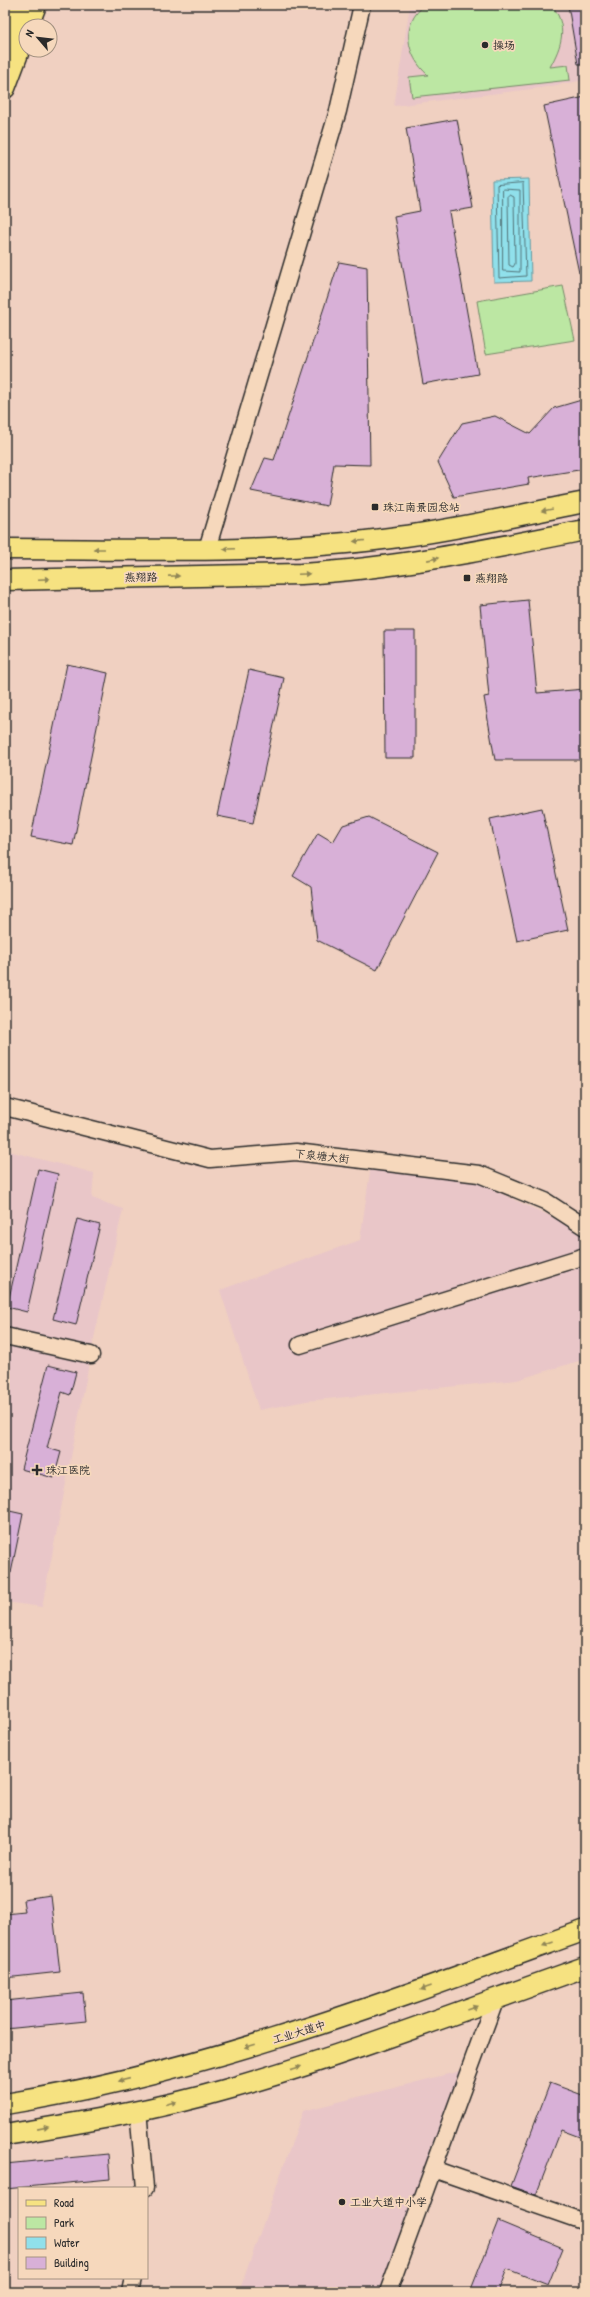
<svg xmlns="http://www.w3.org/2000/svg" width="590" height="2297" font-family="'Patrick Hand','LXGW WenKai TC',sans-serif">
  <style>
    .built { fill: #e9c6c8 }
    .green { fill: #bce7a3; stroke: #748967 }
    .water { fill: #90e0eb; stroke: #68989e }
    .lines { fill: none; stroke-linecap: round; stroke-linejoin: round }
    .shore { stroke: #537378; stroke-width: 1 }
    .building { fill: #d8b0d7; stroke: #2b2b2b }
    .minor-casing { stroke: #2b2b2b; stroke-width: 19 }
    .major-casing { stroke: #2b2b2b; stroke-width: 23 }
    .minor { stroke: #f6d8bc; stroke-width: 16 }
    .major { stroke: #f6e281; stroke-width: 20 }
    .oneway { fill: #908656 }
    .poi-dot { fill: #2b2b2b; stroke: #f6d8bc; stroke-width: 1.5 }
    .labels { text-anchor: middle; stroke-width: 3.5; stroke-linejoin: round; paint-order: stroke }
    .poi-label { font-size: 11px; fill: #2b2b2b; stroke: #f6d8bc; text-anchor: start }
    .street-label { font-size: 11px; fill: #2b2b2b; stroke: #f6d8bc }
  </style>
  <rect width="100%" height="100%" fill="#f0d0c1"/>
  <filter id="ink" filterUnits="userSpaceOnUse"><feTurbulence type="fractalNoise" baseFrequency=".025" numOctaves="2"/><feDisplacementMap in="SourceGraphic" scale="8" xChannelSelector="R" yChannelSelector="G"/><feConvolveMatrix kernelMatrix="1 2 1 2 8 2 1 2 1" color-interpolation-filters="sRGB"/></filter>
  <g filter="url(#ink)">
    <path class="built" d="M410,5h175v75l-45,8 -146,18z
      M5,1150l89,23 -2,25 31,11 -29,129 -52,269 -37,-5z
      M371,1165l91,11 110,50 13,8v125l-68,21 -211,21 -47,9 -39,-120 140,-50z
      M460,2071l-81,221h-140l64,-181z"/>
    <path class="green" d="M425,5h127c16,22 10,40 -2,62l18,-2 2,15 -158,17 -3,-20 19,-2c-22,-19 -28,-51 -3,-70z
      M563,286l12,54 -89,14 -9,-53z"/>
    <path class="water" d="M529,179l2,102 -37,1 -2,-102z"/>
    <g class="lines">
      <path class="shore" d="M523,183l3,93 -27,2 -2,-93z
        M503,189l17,1v82l-17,-1z
        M510,195l4,2 1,67 -2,3 -4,-2 -1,-68z"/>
    </g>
    <path class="building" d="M568,5h17v59h-7z
      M585,97v175l-6,1 -35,-167z
      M457,119l16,89 -24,4 29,162 -55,10 -29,-168 26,-5 -14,-83z
      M339,262l28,5 3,198 -36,-1 -7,42 -76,-15 14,-33 9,2z
      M585,399v70l-57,9 1,6 -75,13 -16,-35 24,-39 33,-7 35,18 24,-26z
      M528,600l9,93 48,-4v71h-90l-11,-63 5,-1 -9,-91z
      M384,631h31v127h-30z
      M67,664l41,9 -35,172 -42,-8z
      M249,670l35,8 -31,145 -36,-7z
      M542,808l26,122 -51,11 -27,-122z
      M369,817l69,35 -61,118 -60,-30 -6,-53 -18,-11 25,-43 15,9 10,-17z
      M38,1169l20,5 -31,138 -20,-5z
      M77,1219l23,6 -24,100 -23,-6z
      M48,1365l28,7 -6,23 -8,-3 -15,56 14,4 -7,26 -33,-9z
      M5,1510l18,4 -12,59h-6z
      M51,1896l9,76 -55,6v-64l20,-2 -2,-12z
      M83,1993l3,28 -81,8v-28z
      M550,2083l35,13v43l-24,-9 -25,65 -25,-9z
      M108,2154l2,25 -105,10v-25z
      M498,2221l65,27 -15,37 -41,-16 -9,23h-28z"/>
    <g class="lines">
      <defs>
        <path id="minor" d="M207,549l131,-438 24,-106
          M5,1107l205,52 86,-7 183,22 66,27 40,26
          M5,1336l86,19
          M300,1345l285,-89
          M138,2110l7,78
          M433,2169l152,53
          M130,2292l3,-14
          M388,2292l107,-292"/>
        <path id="major" d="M28,26l8,-21
          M5,39l12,-34
          M5,88l21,-56
          M5,549c131,0 263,6 393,-12 62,-8 125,-23 187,-35
          M5,580l296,-6c97,-6 189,-25 284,-44
          M5,2104c201,-32 390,-105 580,-174
          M5,2135c74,-12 151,-25 223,-46 121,-35 238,-80 357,-122"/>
      </defs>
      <use href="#minor" class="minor-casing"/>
      <use href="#major" class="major-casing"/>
      <use href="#minor" class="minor"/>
      <use href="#major" class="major"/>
    </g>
    <defs><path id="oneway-solid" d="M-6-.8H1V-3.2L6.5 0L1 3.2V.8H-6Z"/></defs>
    <g class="oneway">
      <use href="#oneway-solid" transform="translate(547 510) rotate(170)"/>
      <use href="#oneway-solid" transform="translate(359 541) rotate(175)"/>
      <use href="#oneway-solid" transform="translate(99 549) rotate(-180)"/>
      <use href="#oneway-solid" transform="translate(229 549) rotate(178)"/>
      <use href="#oneway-solid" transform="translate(433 559) rotate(-11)"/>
      <use href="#oneway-solid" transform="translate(304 574) rotate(-3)"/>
      <use href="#oneway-solid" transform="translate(174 576) rotate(-1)"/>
      <use href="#oneway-solid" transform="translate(44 579) rotate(-2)"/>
      <use href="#oneway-solid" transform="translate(548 1944) rotate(160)"/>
      <use href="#oneway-solid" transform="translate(426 1988) rotate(160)"/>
      <use href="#oneway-solid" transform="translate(472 2008) rotate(-20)"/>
      <use href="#oneway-solid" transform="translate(250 2046) rotate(164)"/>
      <use href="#oneway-solid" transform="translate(296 2068) rotate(-18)"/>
      <use href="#oneway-solid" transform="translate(124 2080) rotate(167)"/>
      <use href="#oneway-solid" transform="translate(171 2103) rotate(-14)"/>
      <use href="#oneway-solid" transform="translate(43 2128) rotate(-11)"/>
    </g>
  </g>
  <g class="poi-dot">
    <circle cx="485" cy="45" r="4"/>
    <rect x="371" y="503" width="8" height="8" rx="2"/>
    <rect x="463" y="574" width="8" height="8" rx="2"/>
    <path d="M35 1464h4v4h4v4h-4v4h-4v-4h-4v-4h4z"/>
    <circle cx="342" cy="2202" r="4"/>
  </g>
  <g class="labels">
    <g class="poi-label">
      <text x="493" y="49">操场</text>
      <text x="383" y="511">珠江南景园总站</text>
      <text x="475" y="582">燕翔路</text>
      <text x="46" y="1474">珠江医院</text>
      <text x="350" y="2206">工业大道中小学</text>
    </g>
    <g class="street-label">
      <text transform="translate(141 577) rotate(-1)" y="4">燕翔路</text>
      <text transform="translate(322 1156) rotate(6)" y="4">下泉塘大街</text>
      <text transform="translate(299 2032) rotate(-17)" y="4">工业大道中</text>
    </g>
  </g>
  <rect width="590" height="2297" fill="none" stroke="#f6d8bc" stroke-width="20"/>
  <rect x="10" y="10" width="570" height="2277" fill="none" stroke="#2b2b2b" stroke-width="1.5" filter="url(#ink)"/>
  <rect x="18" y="2187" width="130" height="92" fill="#f6d8bc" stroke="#a59382"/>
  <rect x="26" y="2200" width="20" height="6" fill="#f6e281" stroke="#a59382"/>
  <text x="54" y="2207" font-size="12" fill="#2b2b2b">Road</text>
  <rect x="26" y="2217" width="20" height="12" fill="#bce7a3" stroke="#a59382"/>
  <text x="54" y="2227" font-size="12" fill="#2b2b2b">Park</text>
  <rect x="26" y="2237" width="20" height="12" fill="#90e0eb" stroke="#a59382"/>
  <text x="54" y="2247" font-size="12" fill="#2b2b2b">Water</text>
  <rect x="26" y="2257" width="20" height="12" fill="#d8b0d7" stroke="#a59382"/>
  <text x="54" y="2267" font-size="12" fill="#2b2b2b">Building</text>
  <g transform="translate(38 38) rotate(298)"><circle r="19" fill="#f6d8bc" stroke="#a59382"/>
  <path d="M0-3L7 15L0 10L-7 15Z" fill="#2b2b2b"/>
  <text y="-6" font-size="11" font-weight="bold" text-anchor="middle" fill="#2b2b2b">N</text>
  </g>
</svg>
